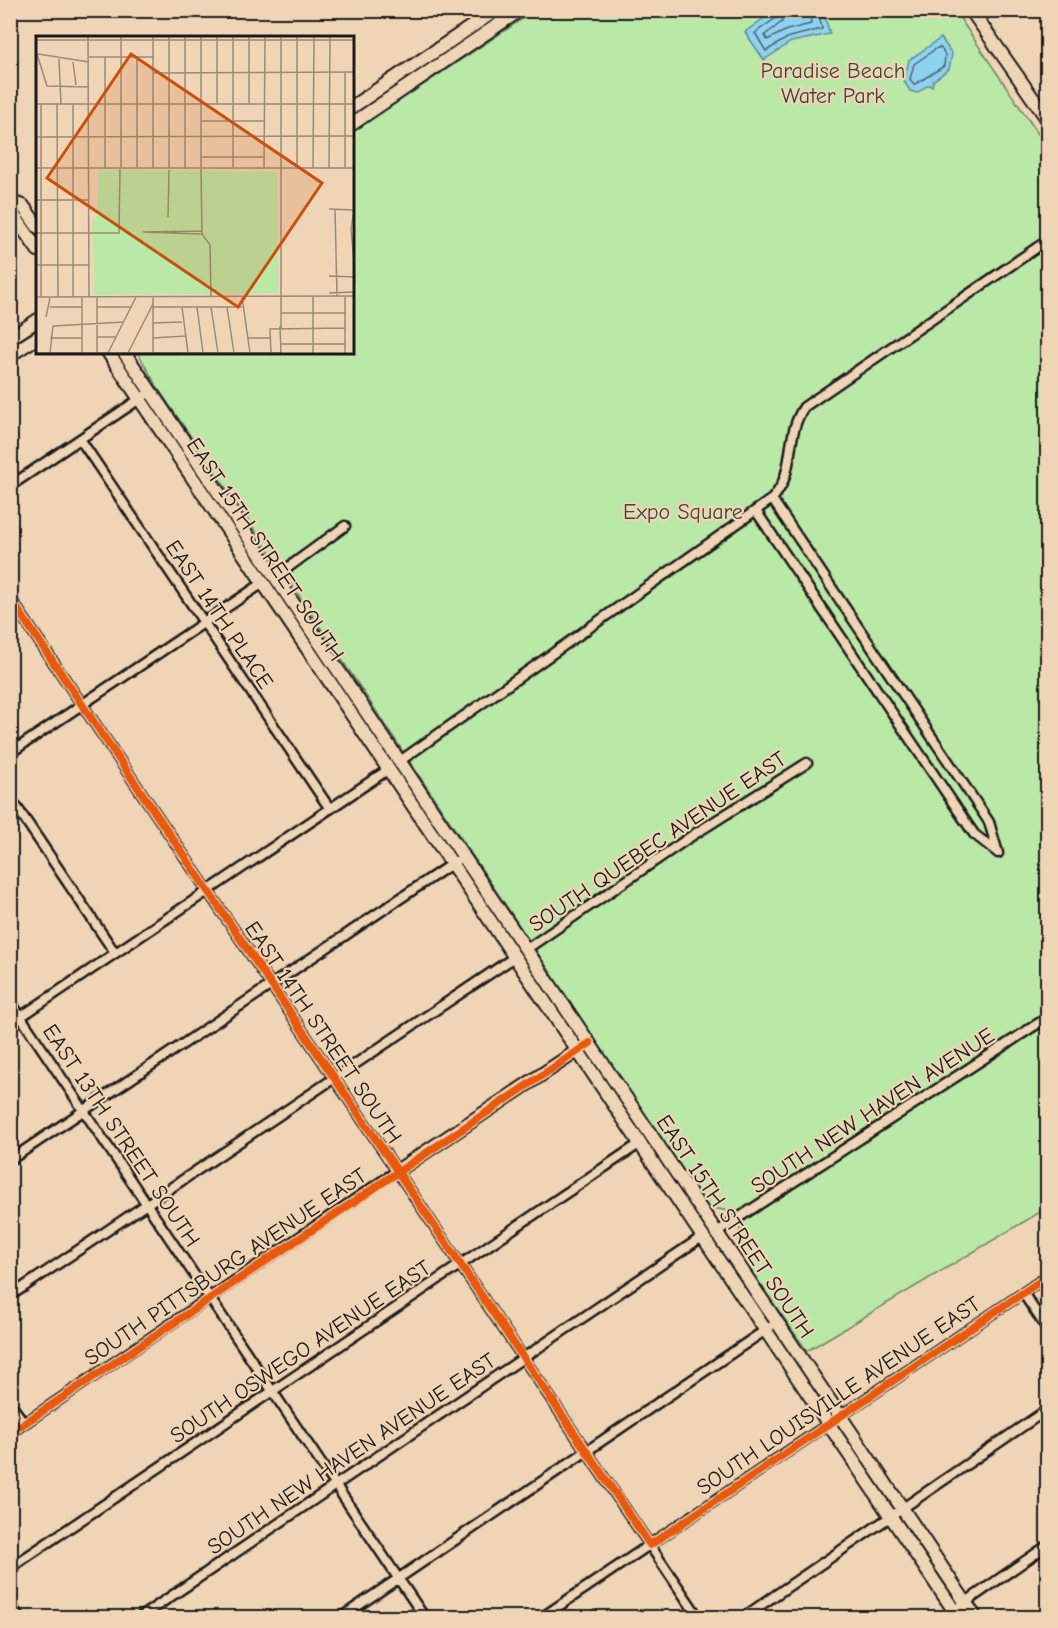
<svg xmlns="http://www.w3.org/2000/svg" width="1058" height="1628" font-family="'Comic Neue',sans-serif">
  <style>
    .green { fill: #b9e8a7; stroke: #6a8262; stroke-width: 1.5 }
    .water { fill: #8fd2f0; stroke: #61899b; stroke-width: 1.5 }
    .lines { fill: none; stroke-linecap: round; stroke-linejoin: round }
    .shore { stroke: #4a6571; stroke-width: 1.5 }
    .street-casing { stroke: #1c1c1c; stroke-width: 13 }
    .secondary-casing { stroke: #1c1c1c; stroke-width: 16 }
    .street { stroke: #efd4b6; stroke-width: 8 }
    .secondary { stroke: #efd4b6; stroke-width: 12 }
    .cycleway-casing { stroke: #efd4b6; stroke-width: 11 }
    .cycleway { stroke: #e8590c; stroke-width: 8 }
    .labels { text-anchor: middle; stroke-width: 4.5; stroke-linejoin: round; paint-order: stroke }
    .park-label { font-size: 22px; fill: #3b4538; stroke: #efd4b6 }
    .street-label { font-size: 22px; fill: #1c1c1c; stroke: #efd4b6 }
    .inset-road { fill: none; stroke: #9b8a78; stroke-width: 1.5 }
    .view { fill: #c9500e; fill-opacity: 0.15; stroke: #c9500e; stroke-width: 3 }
    .inset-edge { fill: none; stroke: #1c1c1c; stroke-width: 3 }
  </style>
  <rect width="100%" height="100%" fill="#efd4b6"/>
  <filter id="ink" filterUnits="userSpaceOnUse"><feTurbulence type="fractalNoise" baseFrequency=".0167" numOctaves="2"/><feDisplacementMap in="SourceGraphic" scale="12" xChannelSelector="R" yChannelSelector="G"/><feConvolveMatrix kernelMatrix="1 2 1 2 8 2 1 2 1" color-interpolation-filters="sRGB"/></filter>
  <g filter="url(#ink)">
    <path class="green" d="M534,11h421l92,136v1061l-240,143 -70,-100 3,-22 -11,-18 -22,-4 -431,-646 -117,-171 -21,-37 214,-1 1,-220z"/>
    <path class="water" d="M823,11l7,23 -39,8 -27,18 -19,-28 29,-21z
      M941,38l11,16 -3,15 -16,12 -1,5 -4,-1 -11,8 -7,-2 -6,-10 5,-21z"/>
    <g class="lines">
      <path class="shore" d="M779,10l-3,8 -21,15 11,18 23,-14 33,-8 -4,-19
        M786,10l-4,12 -17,13 2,5 20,-10 24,-6 -1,-14
        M937,48h4l4,7 -1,11 -30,19 -4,-6 4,-15z"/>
      <defs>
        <path id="street" d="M978,19l13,-9
          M80,439l250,370
          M10,486l140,-94
          M772,499l217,323 9,31
          M756,511l218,323 23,18
          M275,577l70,-51
          M10,598l689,1020
          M10,753l253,-170
          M400,761l372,-262c25,-27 12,-63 32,-92l244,-167
          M10,797l105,156
          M528,948l162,-111 117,-74
          M10,1001l415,617
          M10,1024l379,-255
          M10,1160l446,-299
          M715,1233l333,-216
          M1023,1293l25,37
          M10,1296l506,-340
          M10,1403l14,20
          M10,1433l387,-262
          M10,1568l629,-424
          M10,1604l10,14
          M139,1618l563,-381
          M340,1618l430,-291
          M541,1618l507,-342
          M742,1618l306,-209
          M943,1618l105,-73"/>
        <path id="secondary" d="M971,10l77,110
          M352,107l144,-97
          M352,124l168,-114
          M10,200l2,13 26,37
          M13,203l10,3 15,21
          M10,338l28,-18
          M108,352l851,1266
          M124,352l852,1266
          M10,355l28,-18
          M397,1171l189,-126"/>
      </defs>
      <use href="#street" class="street-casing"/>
      <use href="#secondary" class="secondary-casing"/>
      <use href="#street" class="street"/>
      <use href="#secondary" class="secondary"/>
      <defs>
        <path id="cycleway" d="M10,598l640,947 398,-269
          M10,1433l580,-390"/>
      </defs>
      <use href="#cycleway" class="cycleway-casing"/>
      <use href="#cycleway" class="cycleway"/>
    </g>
  </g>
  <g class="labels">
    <g class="park-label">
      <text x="833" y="78">Paradise Beach<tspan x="833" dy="25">Water Park</tspan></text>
      <text x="683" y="519">Expo Square</text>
    </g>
    <g class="street-label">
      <text transform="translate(266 549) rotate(56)" y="8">EAST 15TH STREET SOUTH</text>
      <text transform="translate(220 614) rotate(56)" y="8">EAST 14TH PLACE</text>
      <text transform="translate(657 841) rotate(-34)" y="8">SOUTH QUEBEC AVENUE EAST</text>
      <text transform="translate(324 1032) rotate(56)" y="8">EAST 14TH STREET SOUTH</text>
      <text transform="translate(872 1110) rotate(-33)" y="8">SOUTH NEW HAVEN AVENUE</text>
      <text transform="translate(122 1135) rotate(56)" y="8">EAST 13TH STREET SOUTH</text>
      <text transform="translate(736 1226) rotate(56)" y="8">EAST 15TH STREET SOUTH</text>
      <text transform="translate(225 1266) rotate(-34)" y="8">SOUTH PITTSBURG AVENUE EAST</text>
      <text transform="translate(300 1351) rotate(-34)" y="8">SOUTH OSWEGO AVENUE EAST</text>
      <text transform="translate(838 1395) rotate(-34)" y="8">SOUTH LOUISVILLE AVENUE EAST</text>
      <text transform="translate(351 1453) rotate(-34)" y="8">SOUTH NEW HAVEN AVENUE EAST</text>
    </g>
  </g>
  <g transform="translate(36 36)">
    <rect width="318" height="318" fill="#efd4b6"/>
    <path d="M63,134l178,1 1,122 -184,2 -2,-76 4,-1z" fill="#b9e8a7"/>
    <path class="inset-road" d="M52,1l1,260M85,1v130M117,1v131M133,1v131M165,1v130M0,4h318M0,15l11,35 42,1M2,18l51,8M53,21h64M69,21v112M101,21v110M23,23l2,45M37,26l3,23M117,37l201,-1M0,68h318M5,68v193M21,68l1,193M37,68v193M181,68v-67M213,68v-67M165,85h63M0,101l318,-1M165,121h63M197,131v-130M309,131v-95M0,132h318M228,132l1,-131M261,132v-131M277,132l1,-131M293,132l1,-131M149,133v-132M165,133l1,65 8,11 1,51M0,164h53M293,173l25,1M299,173l2,87M318,174l-3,19 3,34M132,181l1,-47M107,196l59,2M107,196l59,-1M0,197h83l1,-64M0,229h53M293,240l25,1M293,257l25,-1M309,260v57M0,261l318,-1M117,261v56M206,261l8,56M277,261v56M46,262v55M61,262v55M14,271h32M61,271h35M117,271h89M146,271l6,46M161,271l6,46M175,271l7,46M191,271l7,46M246,277h63M10,281l4,-19M117,287l29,-1M17,290l71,-4M244,290l1,27M245,293v-291M61,301h19M14,302h32M117,302l32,-2M212,302h22M245,308h64M0,317h117M14,317l3,-27M72,317l28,-56M92,317l25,-49M117,317h128M235,317l-1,-24 75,-1"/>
    <path class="view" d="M95,18l191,129 -84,124 -191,-129z"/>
    <rect width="318" height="318" class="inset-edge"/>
  </g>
  <rect width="1058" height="1628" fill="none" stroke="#efd4b6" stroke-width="36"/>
  <rect x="18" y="18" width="1022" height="1592" fill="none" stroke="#1c1c1c" stroke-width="2" filter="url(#ink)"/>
</svg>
